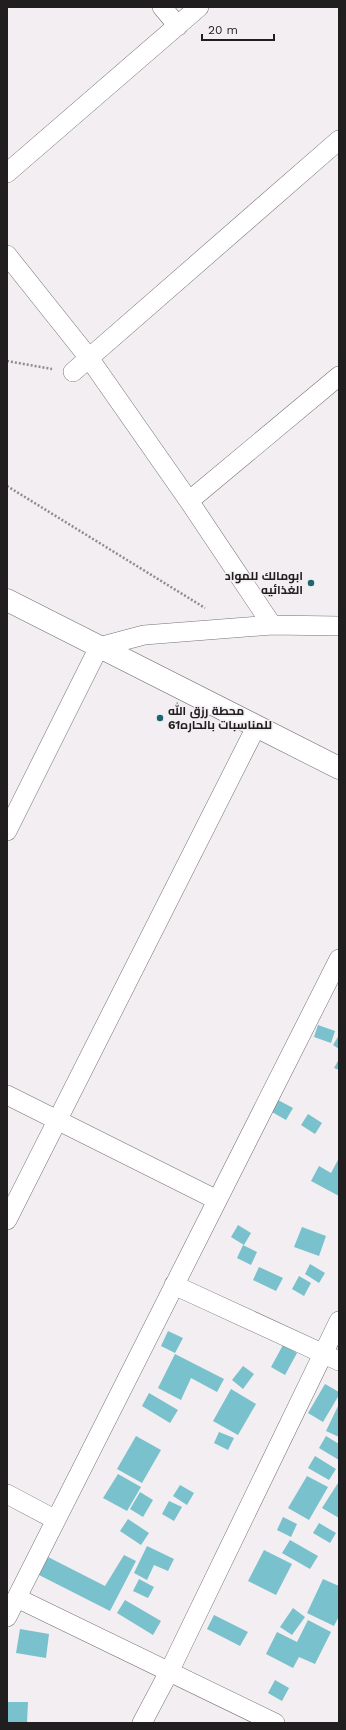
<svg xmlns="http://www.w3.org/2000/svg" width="346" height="1730" viewBox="0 0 346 1730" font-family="'Work Sans',Cairo,sans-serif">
	<rect width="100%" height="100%" fill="#f2eef1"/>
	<path fill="#79c1cc" d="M 318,1025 L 335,1031 L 331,1043 L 314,1037 Z
		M 339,1035 L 339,1049 L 333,1045 Z
		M 339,1059 L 339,1070 L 334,1068 Z
		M 278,1100 L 293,1108 L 286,1120 L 272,1112 Z
		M 308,1114 L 322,1123 L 315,1134 L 301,1125 Z
		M 339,1158 L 339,1196 L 311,1181 L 319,1166 L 331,1173 Z
		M 238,1225 L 251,1233 L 244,1245 L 231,1237 Z
		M 302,1227 L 326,1236 L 319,1256 L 294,1247 Z
		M 243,1245 L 257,1252 L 251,1265 L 237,1258 Z
		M 310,1264 L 325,1273 L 319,1283 L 305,1274 Z
		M 259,1267 L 283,1278 L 276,1291 L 253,1280 Z
		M 299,1276 L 311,1283 L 304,1296 L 292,1289 Z
		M 168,1331 L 183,1338 L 175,1353 L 161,1346 Z
		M 283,1345 L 297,1353 L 285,1375 L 271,1367 Z
		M 175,1354 L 224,1379 L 217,1392 L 191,1378 L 181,1400 L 158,1388 Z
		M 243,1366 L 254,1374 L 243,1389 L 232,1380 Z
		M 325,1384 L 339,1392 L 339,1395 L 323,1422 L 308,1413 Z
		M 231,1389 L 256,1404 L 238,1435 L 213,1421 Z
		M 149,1393 L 178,1410 L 170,1423 L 142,1406 Z
		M 339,1404 L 339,1437 L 326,1431 Z
		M 219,1432 L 234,1438 L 228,1450 L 214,1443 Z
		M 136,1436 L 161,1450 L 142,1483 L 117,1469 Z
		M 326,1436 L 339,1444 L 339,1460 L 319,1448 Z
		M 315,1456 L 336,1469 L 329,1480 L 308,1468 Z
		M 118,1474 L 141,1487 L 127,1511 L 103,1498 Z
		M 307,1476 L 328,1487 L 309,1520 L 288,1508 Z
		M 338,1483 L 339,1483 L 339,1518 L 322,1508 Z
		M 180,1485 L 194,1493 L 187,1505 L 173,1496 Z
		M 140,1492 L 153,1500 L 143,1517 L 130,1509 Z
		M 169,1501 L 182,1507 L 174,1521 L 162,1514 Z
		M 283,1517 L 297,1524 L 291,1537 L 277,1530 Z
		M 128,1519 L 149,1533 L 141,1545 L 120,1531 Z
		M 319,1523 L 336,1533 L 330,1543 L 313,1533 Z
		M 290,1540 L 318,1556 L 310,1569 L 282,1553 Z
		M 147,1546 L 174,1559 L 168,1571 L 154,1565 L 147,1580 L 134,1573 Z
		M 264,1550 L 292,1564 L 276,1595 L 248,1581 Z
		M 124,1555 L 136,1561 L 110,1611 L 39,1575 L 48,1557 L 105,1586 Z
		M 139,1579 L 154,1587 L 148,1598 L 133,1591 Z
		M 323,1579 L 339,1586 L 339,1616 L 334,1626 L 307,1613 Z
		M 125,1600 L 161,1621 L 153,1635 L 117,1613 Z
		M 293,1608 L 305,1617 L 292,1635 L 280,1627 Z
		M 214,1615 L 248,1632 L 240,1646 L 207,1629 Z
		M 308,1620 L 331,1632 L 315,1664 L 299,1657 L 293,1668 L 266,1654 L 277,1632 L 297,1642 Z
		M 20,1629 L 49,1634 L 46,1658 L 16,1653 Z
		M 275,1680 L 289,1688 L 282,1701 L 268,1693 Z
		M 7,1702 L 28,1702 L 27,1723 L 7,1723 Z"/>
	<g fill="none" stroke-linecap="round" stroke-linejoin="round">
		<defs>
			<path id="street" d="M 162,7 L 178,26
				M 7,173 L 199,7
				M 7,255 L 89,358 L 189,501 L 272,625
				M 73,372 L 339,140
				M 189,501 L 339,376
				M 7,831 L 99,647 L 144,635 L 272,625 L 339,626
				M 7,1095 L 217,1200
				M 7,1220 L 256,727
				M 174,1285 L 339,1361
				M 7,1494 L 56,1520
				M 17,1598 L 275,1723
				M 7,1617 L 339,959
				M 142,1723 L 169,1672 L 339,1321"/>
			<path id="secondary" d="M 7,600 L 339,768"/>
		</defs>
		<use href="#street" stroke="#767375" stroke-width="20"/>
		<use href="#secondary" stroke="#767375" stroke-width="23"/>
		<path stroke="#8f8c8e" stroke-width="2.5" stroke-dasharray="2 2" stroke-linecap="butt" d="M 7,361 L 52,369
			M 7,486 L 205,608"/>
		<use href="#street" stroke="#fff" stroke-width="19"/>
		<use href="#secondary" stroke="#fff" stroke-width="22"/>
	</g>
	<g fill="#1b6770" stroke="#f2eef1" stroke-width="1.5">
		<circle cx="311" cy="583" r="4"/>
		<circle cx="160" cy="718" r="4"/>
	</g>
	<g text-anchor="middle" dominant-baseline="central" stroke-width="3" stroke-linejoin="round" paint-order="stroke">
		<g font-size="12" font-weight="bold" fill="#201e1f" stroke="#f2eef1" text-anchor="end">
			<text x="303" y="576">ابومالك للمواد<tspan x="303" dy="14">الغذائيه</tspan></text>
			<text x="168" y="711" text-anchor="start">محطة رزق الله<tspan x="168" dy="14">للمناسبات بالحاره61</tspan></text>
		</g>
	</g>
	<rect width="346" height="1730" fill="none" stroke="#201e1f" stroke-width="16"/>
	<path d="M202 34v6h72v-6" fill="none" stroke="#201e1f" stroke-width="2"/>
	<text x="208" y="34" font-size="12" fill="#201e1f" stroke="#f2eef1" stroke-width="3" paint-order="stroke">20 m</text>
</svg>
